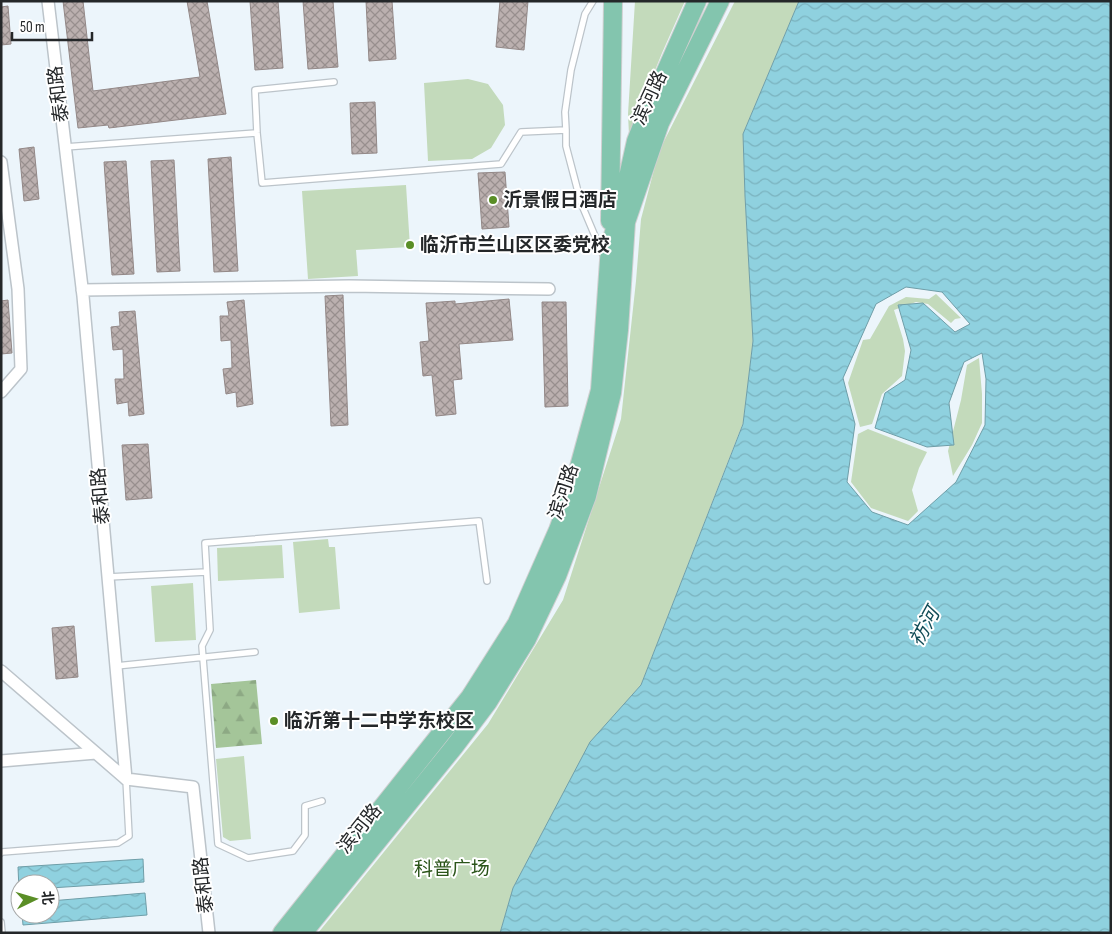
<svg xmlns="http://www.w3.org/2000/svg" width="1112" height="934" viewBox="0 0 1112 934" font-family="'Sofia Sans Condensed','Noto Sans SC',sans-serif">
	<defs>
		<pattern id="forest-firs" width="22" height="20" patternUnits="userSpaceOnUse" patternTransform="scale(1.25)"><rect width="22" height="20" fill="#a4c599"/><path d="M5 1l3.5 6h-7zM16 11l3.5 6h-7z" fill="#8da984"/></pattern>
		<pattern id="water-waves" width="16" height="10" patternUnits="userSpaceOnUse" patternTransform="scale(1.25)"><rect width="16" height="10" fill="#8fd1df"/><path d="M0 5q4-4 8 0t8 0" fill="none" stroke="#7bb3bf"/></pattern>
		<pattern id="building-cross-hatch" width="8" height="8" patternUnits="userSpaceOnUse" patternTransform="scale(1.25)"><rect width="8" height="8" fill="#bbb0af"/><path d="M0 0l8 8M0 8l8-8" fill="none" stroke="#988f8e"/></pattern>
	</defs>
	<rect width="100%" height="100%" fill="#ecf5fb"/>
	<path fill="#c3dabb" d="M 635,1 L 685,1 L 662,53 L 629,135 L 628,114 Z
		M 735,1 L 799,1 L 743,134 L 745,196 L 753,341 L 743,423 L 641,685 L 590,743 L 513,888 L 500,933 L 318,933 L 488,724 L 563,600 L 621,419 L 636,281 L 641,219 L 659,151 Z
		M 468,79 L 488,84 L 503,105 L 505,125 L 491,148 L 472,159 L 428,161 L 424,83 Z
		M 406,185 L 410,247 L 356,250 L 358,276 L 308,279 L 302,191 Z
		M 936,294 L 961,318 L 955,319 L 951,323 L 928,304 L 916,302 L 894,310 L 903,339 L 905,351 L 902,376 L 882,394 L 872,424 L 860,427 L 848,383 L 863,340 L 870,339 L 889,306 L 906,297 L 929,299 Z
		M 979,358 L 982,394 L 982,423 L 972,445 L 953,476 L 948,451 L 961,400 L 967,365 Z
		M 868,429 L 927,452 L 919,468 L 912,490 L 918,511 L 908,521 L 871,508 L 851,482 L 858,434 Z
		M 328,539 L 329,547 L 335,547 L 340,609 L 299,613 L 293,542 Z
		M 282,545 L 284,578 L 218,581 L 217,548 Z
		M 193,583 L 196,640 L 155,642 L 151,586 Z
		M 244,756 L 251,839 L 230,841 L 223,837 L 216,759 Z"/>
	<path fill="url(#forest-firs)" d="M 256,680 L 262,744 L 216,748 L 211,684 Z"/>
	<path fill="url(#water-waves)" stroke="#6f9ea8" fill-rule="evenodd" d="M 799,1 L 1111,1 L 1111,933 L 500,933 L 513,888 L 590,742 L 641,685 L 743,424 L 753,341 L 745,196 L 743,134 ZM 906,287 L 942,292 L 970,324 L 955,332 L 923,303 L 898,305 L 911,350 L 905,380 L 885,393 L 875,428 L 927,447 L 954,445 L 949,403 L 964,362 L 982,353 L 986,379 L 985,425 L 956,482 L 908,525 L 872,512 L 847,482 L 855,424 L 843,378 L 876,304 Z
		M 143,859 L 144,882 L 50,888 L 50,884 L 20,884 L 19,890 L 18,867 Z
		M 145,893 L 147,915 L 23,925 L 22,914 L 50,914 L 50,901 Z"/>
	<path fill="url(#building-cross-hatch)" stroke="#938887" d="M 63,1 L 83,1 L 93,91 L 200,77 L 187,1 L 207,1 L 226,114 L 109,128 L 108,125 L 78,128 Z
		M 250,1 L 278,1 L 283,68 L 255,70 Z
		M 303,1 L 333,1 L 338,67 L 308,69 Z
		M 366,1 L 392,1 L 396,59 L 369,61 Z
		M 500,1 L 528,1 L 524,50 L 496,47 Z
		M 8,6 L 11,44 L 1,45 L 1,7 Z
		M 375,102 L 377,153 L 352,154 L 350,103 Z
		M 34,147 L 39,199 L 24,201 L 19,149 Z
		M 231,157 L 238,271 L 214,272 L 208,159 Z
		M 174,160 L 180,271 L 157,272 L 151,161 Z
		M 126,161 L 134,274 L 112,275 L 104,162 Z
		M 505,172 L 509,227 L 482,229 L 478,173 Z
		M 343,295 L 348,425 L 331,426 L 325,296 Z
		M 509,299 L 513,340 L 459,344 L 462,379 L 453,380 L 456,414 L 436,416 L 432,375 L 423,376 L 420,342 L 429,341 L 426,303 L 455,301 L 455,304 Z
		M 8,300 L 12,353 L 1,354 L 1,301 Z
		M 244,300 L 253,404 L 237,407 L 236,392 L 226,394 L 223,369 L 232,368 L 231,340 L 221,341 L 220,316 L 229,316 L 227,302 Z
		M 542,302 L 566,302 L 568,406 L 545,407 Z
		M 135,311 L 144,414 L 129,416 L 128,402 L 117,404 L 115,379 L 124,379 L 123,349 L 113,350 L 111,327 L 120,326 L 119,312 Z
		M 148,444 L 152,498 L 126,500 L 122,445 Z
		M 74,626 L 78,677 L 56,679 L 52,628 Z"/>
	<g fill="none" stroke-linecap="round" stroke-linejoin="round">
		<defs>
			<path id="service" d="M 593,1 L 585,14 L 571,70 L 565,112 L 566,130 L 566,146 L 581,203 L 603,255
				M 334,82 L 255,90 L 257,133 L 262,183 L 501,164 L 521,132 L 566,130
				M 65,147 L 257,133
				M 108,577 L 206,572
				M 116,666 L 255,652
				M 322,801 L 305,806 L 305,835 L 293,851 L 248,858 L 218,844 L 202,646 L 210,630 L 205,543 L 479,521 L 487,581
				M 1,853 L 2,852 L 118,843 L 129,836 L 126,779
				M 1,922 L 2,933"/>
			<path id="minor" d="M 48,1 L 83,296 L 126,779 L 193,787 L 209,933
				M 1,162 L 18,289 L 21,369 L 1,392
				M 82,290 L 349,286 L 549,289
				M 1,671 L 126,779
				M 1,761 L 96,753"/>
			<path id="primary" d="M 610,221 L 613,1
				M 282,933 L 470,697 L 517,623 L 558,530 L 573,489 L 600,390 L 610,246 L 622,204 L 636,141 L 645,118 L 697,1
				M 303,933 L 454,747 L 488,702 L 527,639 L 557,576 L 587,496 L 612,393 L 619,330 L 626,222 L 660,123 L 720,1"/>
		</defs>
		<use href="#service" stroke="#bcc4ca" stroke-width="8"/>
		<use href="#minor" stroke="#bcc4ca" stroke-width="14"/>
		<use href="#primary" stroke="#cfcfd0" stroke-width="20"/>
		<use href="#service" stroke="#fff" stroke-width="5.5"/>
		<use href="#minor" stroke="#fff" stroke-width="11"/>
		<use href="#primary" stroke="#83c5ae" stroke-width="18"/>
	</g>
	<g fill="#5a8e26" stroke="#fff" stroke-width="2">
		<circle cx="493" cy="200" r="5"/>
		<circle cx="410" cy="245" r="5"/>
		<circle cx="274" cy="721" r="5"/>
	</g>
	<g text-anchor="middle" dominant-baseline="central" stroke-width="4" stroke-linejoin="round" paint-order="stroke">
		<g font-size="19" fill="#242729" stroke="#fff">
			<text transform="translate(59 94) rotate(-97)">泰和路</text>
			<text transform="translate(650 98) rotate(-65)">滨河路</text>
			<text transform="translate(564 492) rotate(-72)">滨河路</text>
			<text transform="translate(101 496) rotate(-95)">泰和路</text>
			<text transform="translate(360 829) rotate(-51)">滨河路</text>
			<text transform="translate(204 885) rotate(-96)">泰和路</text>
		</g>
		<g font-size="19" font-weight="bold" fill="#242729" stroke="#fff" text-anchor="start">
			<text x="503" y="200">沂景假日酒店</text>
			<text x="420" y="245">临沂市兰山区区委党校</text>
			<text x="284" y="721">临沂第十二中学东校区</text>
		</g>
		<g font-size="19" fill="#2a5419" stroke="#fff">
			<text x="452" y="869">科普广场</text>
		</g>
		<g font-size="20" font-style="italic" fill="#114c57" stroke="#fff">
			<text transform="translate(925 627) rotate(-61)">祊河</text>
		</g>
	</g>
	<rect width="1112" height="934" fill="none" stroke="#242729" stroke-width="5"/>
	<g transform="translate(35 899) rotate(85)"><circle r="24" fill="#ffffff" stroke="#a7a9a9"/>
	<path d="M0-4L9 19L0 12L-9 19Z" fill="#5a8e26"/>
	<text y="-8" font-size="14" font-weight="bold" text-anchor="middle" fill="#242729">北</text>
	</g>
	<path d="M12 32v8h80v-8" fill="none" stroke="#242729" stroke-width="2.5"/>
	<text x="20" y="32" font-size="15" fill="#242729" stroke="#ffffff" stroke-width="4" paint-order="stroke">50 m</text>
</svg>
